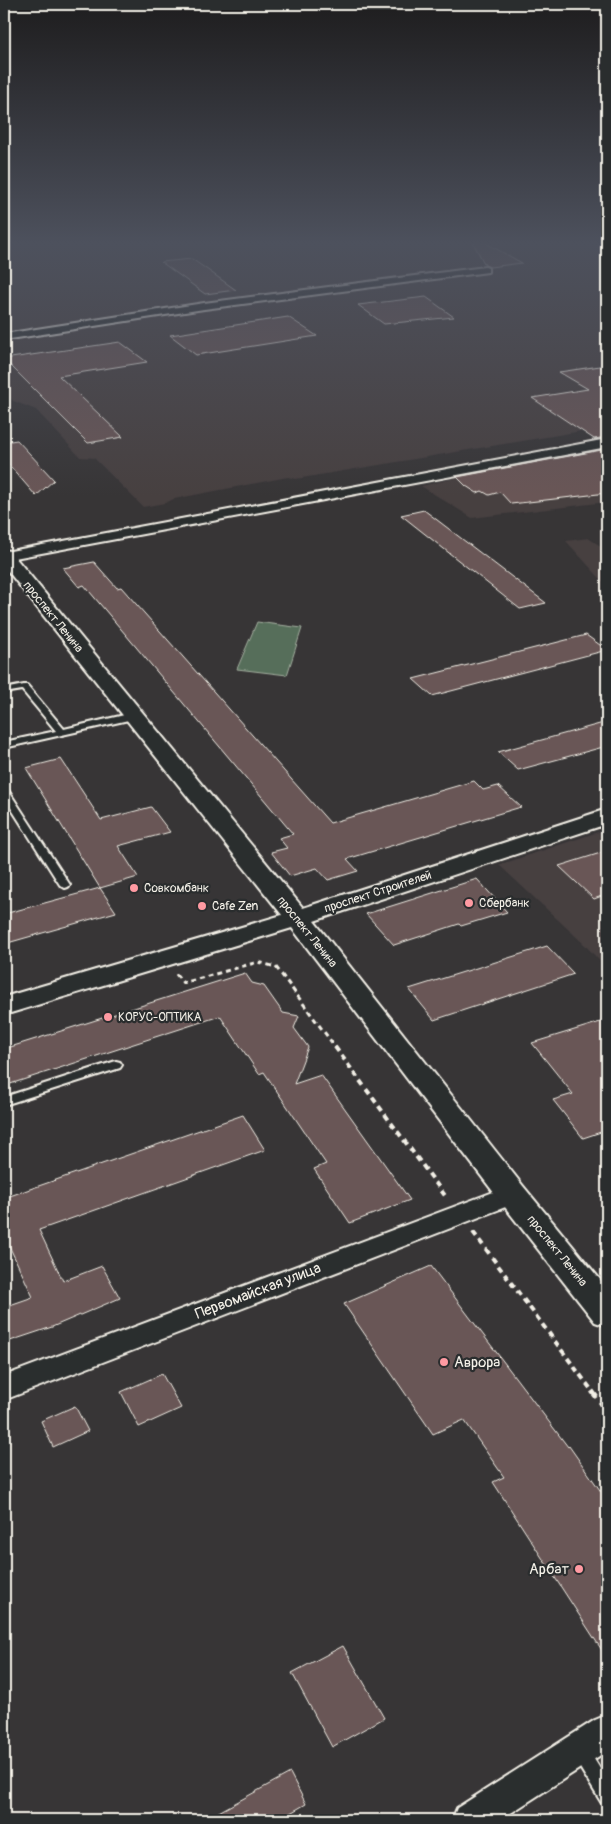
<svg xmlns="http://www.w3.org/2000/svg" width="611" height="1824" viewBox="0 0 611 1824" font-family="Pangolin,sans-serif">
	<rect width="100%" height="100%" fill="#373536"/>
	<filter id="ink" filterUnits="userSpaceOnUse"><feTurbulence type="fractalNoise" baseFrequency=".02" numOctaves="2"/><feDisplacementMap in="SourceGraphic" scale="10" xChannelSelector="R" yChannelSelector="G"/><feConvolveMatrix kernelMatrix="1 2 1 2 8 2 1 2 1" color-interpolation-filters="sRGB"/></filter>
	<g filter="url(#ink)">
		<path fill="#463f40" d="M 4,241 L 594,241 L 607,248 L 607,432 L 591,435 L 582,431 L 296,479 L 288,477 L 174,499 L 165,503 L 143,507 L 94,458 L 80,457 L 36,410 L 13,401 L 4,392 Z
			M 607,445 L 607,502 L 472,518 L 421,486 L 455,478 L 448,471 Z
			M 588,538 L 607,550 L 607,586 L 566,541 Z
			M 607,829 L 607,969 L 585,945 L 499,865 Z"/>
		<path fill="#566e5a" stroke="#a5b0a1" d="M 257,622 L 302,628 L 287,675 L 237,669 Z"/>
		<path fill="#695656" stroke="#f4f1e8" d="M 472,241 L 482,241 L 522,263 L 490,267 L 485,265 Z
			M 192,259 L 236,290 L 205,294 L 161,262 Z
			M 426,297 L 454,317 L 384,324 L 358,305 Z
			M 288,317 L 317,336 L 196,355 L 170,335 Z
			M 120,342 L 147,362 L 59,376 L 123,437 L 88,443 L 4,359 Z
			M 607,365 L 607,437 L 594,439 L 532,398 L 588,389 L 559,372 Z
			M 17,440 L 54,480 L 36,496 L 4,459 L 4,442 Z
			M 607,449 L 607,493 L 511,504 L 500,492 L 489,495 L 482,491 L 477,493 L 466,486 L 457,477 Z
			M 424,510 L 546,603 L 520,609 L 401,515 Z
			M 94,562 L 117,588 L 121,587 L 330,823 L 474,781 L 483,790 L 498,786 L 521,807 L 347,859 L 358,871 L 328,880 L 317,868 L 290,876 L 271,852 L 287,848 L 279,838 L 293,834 L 84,585 L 79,587 L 63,568 Z
			M 586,635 L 607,650 L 432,696 L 413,679 Z
			M 607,722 L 607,746 L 518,770 L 498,752 Z
			M 61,759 L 101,820 L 151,807 L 170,832 L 118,846 L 138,877 L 100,888 L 26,768 Z
			M 607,851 L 607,894 L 594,899 L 559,866 Z
			M 477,879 L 507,912 L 461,926 L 459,924 L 394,945 L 366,914 Z
			M 100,888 L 116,912 L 4,944 L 4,914 Z
			M 547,946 L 574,974 L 434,1020 L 409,989 Z
			M 245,973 L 252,983 L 264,986 L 283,1013 L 299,1016 L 294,1028 L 308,1047 L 294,1084 L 321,1075 L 410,1200 L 350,1223 L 314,1169 L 326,1164 L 264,1072 L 259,1074 L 220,1016 L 4,1086 L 4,1049 Z
			M 607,1020 L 607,1130 L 583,1138 L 553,1100 L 573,1094 L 532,1043 Z
			M 243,1115 L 265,1150 L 39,1230 L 63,1281 L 102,1266 L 120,1298 L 52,1327 L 10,1341 L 4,1322 L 4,1307 L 33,1297 L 4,1235 L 4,1198 Z
			M 431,1266 L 568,1447 L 569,1446 L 607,1500 L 607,1658 L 493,1482 L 504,1477 L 464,1420 L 433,1434 L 344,1304 Z
			M 162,1374 L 181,1408 L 139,1427 L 121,1392 Z
			M 75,1406 L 88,1431 L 53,1447 L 41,1421 Z
			M 343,1646 L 384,1718 L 332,1747 L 292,1673 Z
			M 290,1773 L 306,1804 L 278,1820 L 204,1820 Z"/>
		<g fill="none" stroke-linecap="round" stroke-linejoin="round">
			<defs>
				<path id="service" d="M 24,685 L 27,685 L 64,729 L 133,713 L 137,716 L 133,719 L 4,748 L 4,742 L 56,731 L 22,690 L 4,693 L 4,689 Z
					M 4,787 L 8,790 L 70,885 L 68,887 L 65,888 L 60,885 L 4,797 Z
					M 116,1061 L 120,1062 L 122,1065 L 120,1068 L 4,1105 L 4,1097 Z
					M 580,1744 L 586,1746 L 607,1780 L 607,1805 L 601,1802 L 574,1758 L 572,1752 L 574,1746 Z"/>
				<path id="minor" d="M 485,267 L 488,268 L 488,272 L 204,309 L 4,340 L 4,334 L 204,303 Z
					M 607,439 L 607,447 L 4,560 L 5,552 Z
					M 512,1185 L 521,1187 L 524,1194 L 521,1201 L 4,1400 L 4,1376 Z
					M 607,1715 L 607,1751 L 500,1820 L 452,1820 L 457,1808 L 595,1720 Z"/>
				<path id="tertiary" d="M 4,550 L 10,551 L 303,908 L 607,809 L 607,824 L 314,921 L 523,1186 L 607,1288 L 607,1326 L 595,1322 L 501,1202 L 292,928 L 4,1015 L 4,997 L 282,915 L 4,566 Z"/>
			</defs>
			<use href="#service" stroke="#f4f1e8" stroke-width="4"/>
			<use href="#minor" stroke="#f4f1e8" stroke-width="4"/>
			<use href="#tertiary" stroke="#f4f1e8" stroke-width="4"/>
			<path stroke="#f4f1e8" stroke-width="3" stroke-dasharray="5 4" stroke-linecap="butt" d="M 176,974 L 183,983 L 258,962 L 276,967 L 336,1048"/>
			<path stroke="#f4f1e8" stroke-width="4" stroke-dasharray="6 4.5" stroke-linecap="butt" d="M 335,1047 L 446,1197
				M 473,1232 L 593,1392"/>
			<path stroke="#f4f1e8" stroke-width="5" stroke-dasharray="8 5.5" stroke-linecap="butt" d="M 592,1391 L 607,1411"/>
			<use href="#service" fill="#2a2d2e" fill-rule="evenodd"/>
			<use href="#minor" fill="#2a2d2e" fill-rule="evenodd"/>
			<use href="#tertiary" fill="#2a2d2e" fill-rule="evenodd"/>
		</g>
	</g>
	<linearGradient id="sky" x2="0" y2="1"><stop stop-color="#1e1d1e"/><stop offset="0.49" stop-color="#4d515d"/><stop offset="1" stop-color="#4d515d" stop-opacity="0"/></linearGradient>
	<rect width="611" height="496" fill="url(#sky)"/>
	<g fill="#ff9aa2" stroke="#2a2d2e" stroke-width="2">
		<circle cx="134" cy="888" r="5"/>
		<circle cx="469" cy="903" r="5"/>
		<circle cx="202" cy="906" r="5"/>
		<circle cx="108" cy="1017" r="5"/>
		<circle cx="444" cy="1362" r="5"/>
		<circle cx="579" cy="1569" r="5"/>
	</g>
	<g text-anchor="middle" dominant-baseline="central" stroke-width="4.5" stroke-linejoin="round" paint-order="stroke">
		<g font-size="12" fill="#f4f1e8" stroke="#2a2d2e">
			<text transform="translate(53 617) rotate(51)">проспект Ленина</text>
			<text transform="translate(378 892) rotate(-18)">проспект Строителей</text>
			<text transform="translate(307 932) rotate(51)">проспект Ленина</text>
			<text transform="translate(557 1251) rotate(51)">проспект Ленина</text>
		</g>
		<g font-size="12" fill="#f4f1e8" stroke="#2a2d2e" text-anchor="start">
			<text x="144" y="888">Совкомбанк</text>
			<text x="479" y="903">Сбербанк</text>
			<text x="212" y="906">Cafe Zen</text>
			<text x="118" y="1017">КОРУС-ОПТИКА</text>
		</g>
		<g font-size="15" fill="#f4f1e8" stroke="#2a2d2e">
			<text transform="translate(258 1291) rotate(-21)">Первомайская улица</text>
		</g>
		<g font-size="15" fill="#f4f1e8" stroke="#2a2d2e" text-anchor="start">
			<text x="454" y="1362">Аврора</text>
			<text x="569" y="1569" text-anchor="end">Арбат</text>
		</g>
	</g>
	<rect width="611" height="1824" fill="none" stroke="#2a2d2e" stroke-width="20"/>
	<rect x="10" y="10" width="591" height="1804" fill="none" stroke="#f4f1e8" stroke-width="2" filter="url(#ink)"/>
</svg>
